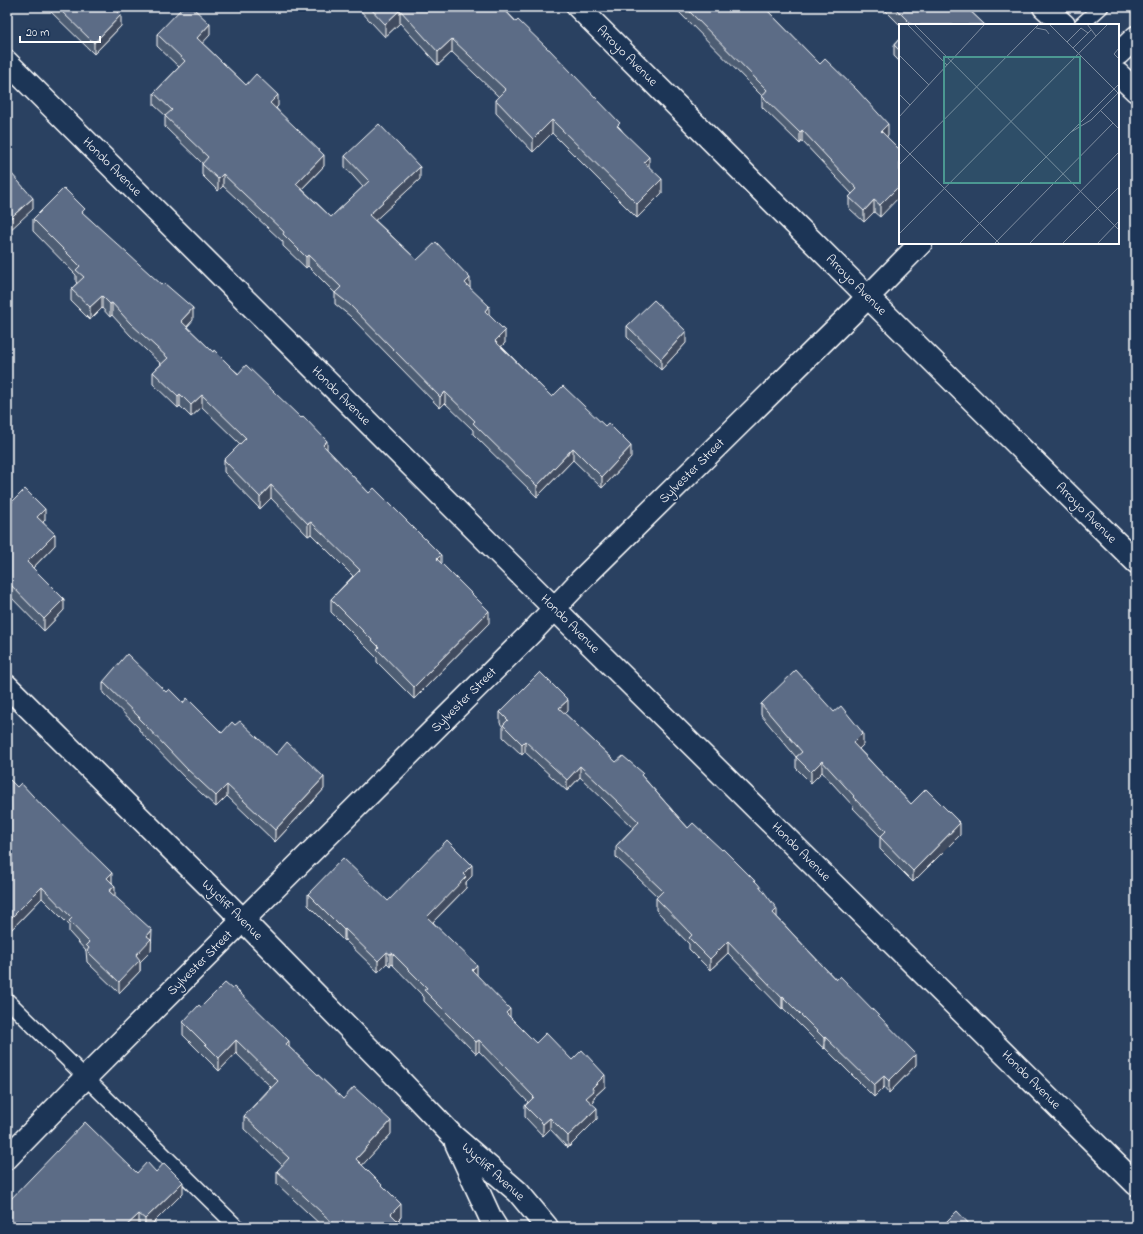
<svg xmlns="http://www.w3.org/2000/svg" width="1143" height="1234" viewBox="0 0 1143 1234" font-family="'Indie Flower',sans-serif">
	<rect width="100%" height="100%" fill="#2a4161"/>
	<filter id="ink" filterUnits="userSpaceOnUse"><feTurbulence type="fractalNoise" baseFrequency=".025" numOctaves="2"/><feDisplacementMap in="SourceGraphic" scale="8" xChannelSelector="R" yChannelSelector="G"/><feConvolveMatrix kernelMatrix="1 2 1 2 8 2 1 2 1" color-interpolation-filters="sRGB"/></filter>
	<g filter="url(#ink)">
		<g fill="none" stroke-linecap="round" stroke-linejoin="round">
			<defs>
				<path id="lane" d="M 1081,25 L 1101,7
					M 7,1000 L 237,1227"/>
				<path id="street" d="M 578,7 L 868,297 L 1136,562
					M 1044,7 L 1064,25
					M 1118,54 L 1136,37
					M 7,62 L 572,626 L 1136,1184
					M 1118,74 L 1136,91
					M 7,1158 L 86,1077 L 276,887 L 532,632 L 581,580 L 851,314 L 921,243"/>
				<path id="secondary" d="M 7,686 L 226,903 L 389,1069 L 453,1136 L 518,1192 L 547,1227
					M 456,1143 L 491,1219 L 496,1227"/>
			</defs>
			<use href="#lane" stroke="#fff" stroke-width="17"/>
			<use href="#street" stroke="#fff" stroke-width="25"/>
			<use href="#secondary" stroke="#fff" stroke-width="25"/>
			<use href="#lane" stroke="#1d3557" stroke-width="14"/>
			<use href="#street" stroke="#1d3557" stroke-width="22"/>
			<use href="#secondary" stroke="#1d3557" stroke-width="22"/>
		</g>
		<path fill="#4e5d73" stroke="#fff" d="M 46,7 L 113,7 L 121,26 L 94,54 Z
			M 357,7 L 502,7 L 620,128 L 649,167 L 662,193 L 637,218 L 552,133 L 533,152 L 496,113 L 496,100 L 499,97 L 452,52 L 438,65 L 400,23 L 385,37 Z
			M 663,7 L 671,7 L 667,11 Z
			M 674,7 L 764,7 L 888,135 L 887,136 L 880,217 L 874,212 L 864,222 L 849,208 L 849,197 L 852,194 L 802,141 L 800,144 L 762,107 L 762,96 Z
			M 882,7 L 966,7 L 985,25 L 900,25 Z
			M 157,34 L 210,35 L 202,43 L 246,85 L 278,106 L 276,108 L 324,166 L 302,189 L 331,217 L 363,187 L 345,167 L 345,156 L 420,179 L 375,220 L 417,260 L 470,288 L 489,316 L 505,343 L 501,346 L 552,397 L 631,458 L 602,488 L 573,460 L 537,497 L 473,434 L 473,430 L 445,403 L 440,408 L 350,316 L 335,304 L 335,293 L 308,266 L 306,268 L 283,246 L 283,242 L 223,186 L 218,191 L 202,175 L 202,163 L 165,127 L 165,116 L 166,116 L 154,105 L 154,93 L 179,67 L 157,46 Z
			M 900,38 L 900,62 L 894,56 L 894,45 Z
			M 85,215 L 193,320 L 187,327 L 213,352 L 327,449 L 369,493 L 441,563 L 489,623 L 414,699 L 377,662 L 377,658 L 331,612 L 331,599 L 353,576 L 311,534 L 308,536 L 271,498 L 260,509 L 224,472 L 224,460 L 240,444 L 202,407 L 191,417 L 180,406 L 178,408 L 153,384 L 153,372 L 161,364 L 130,335 L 112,315 L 110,317 L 102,308 L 90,320 L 71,301 L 71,289 L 77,283 L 76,282 L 76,275 L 33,231 L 33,219 Z
			M 627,326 L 686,343 L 661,370 L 627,337 Z
			M 7,507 L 45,520 L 43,522 L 55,545 L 33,568 L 64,610 L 44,631 L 7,593 Z
			M 103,682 L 166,692 L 183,703 L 222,733 L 235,725 L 276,755 L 324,789 L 275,842 L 227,796 L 216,807 L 187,780 L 146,738 L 139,730 L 139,728 L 103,693 Z
			M 761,704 L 863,745 L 859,749 L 911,804 L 960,835 L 913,882 L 880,849 L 880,836 L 853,808 L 853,806 L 822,772 L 811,783 L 796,768 L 796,757 L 761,715 Z
			M 568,711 L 565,714 L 616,762 L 643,777 L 688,828 L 777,917 L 916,1065 L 889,1093 L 884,1087 L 874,1097 L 825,1048 L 824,1049 L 783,1008 L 782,1009 L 728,953 L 710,970 L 689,949 L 689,944 L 656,910 L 656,898 L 658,897 L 616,857 L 616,846 L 633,828 L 580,777 L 567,791 L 525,752 L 522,755 L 503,737 L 503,727 L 500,723 L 500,712 Z
			M 7,782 L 112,882 L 115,897 L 152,942 L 151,943 L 151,951 L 140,962 L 140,971 L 119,993 L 87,962 L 86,951 L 69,932 L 69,925 L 42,898 L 9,932 L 7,930 Z
			M 472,876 L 466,882 L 466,888 L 433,922 L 477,975 L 510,1017 L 536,1043 L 572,1060 L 605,1087 L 594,1097 L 594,1102 L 592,1104 L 597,1119 L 568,1148 L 550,1129 L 543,1136 L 525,1117 L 525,1106 L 528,1102 L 479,1051 L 476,1054 L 424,1001 L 424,997 L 392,964 L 390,966 L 387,963 L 378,972 L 345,940 L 344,941 L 308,905 L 308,894 L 388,901 Z
			M 201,1007 L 289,1047 L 343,1099 L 391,1134 L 362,1165 L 401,1217 L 398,1221 L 404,1227 L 323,1227 L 277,1184 L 277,1171 L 283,1166 L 244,1129 L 244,1116 L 271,1087 L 236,1053 L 219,1071 L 183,1035 L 183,1022 Z
			M 156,1172 L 183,1193 L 149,1227 L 141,1227 L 139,1225 L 137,1227 L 7,1227 L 7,1203 L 137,1173 Z"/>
		<path fill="#404c5e" stroke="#fff" d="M 667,7 L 671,7 L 667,11 Z
			M 400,10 L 400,23 L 385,37 L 385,24 Z
			M 121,15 L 121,26 L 94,54 L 94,43 Z
			M 210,24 L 210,35 L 197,49 L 197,38 Z
			M 452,39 L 452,52 L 438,65 L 438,52 Z
			M 278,95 L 278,106 L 270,114 L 270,103 Z
			M 552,120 L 552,133 L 533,152 L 533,139 Z
			M 888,124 L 888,135 L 881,142 L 881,131 Z
			M 802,130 L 802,141 L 800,144 L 800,133 Z
			M 324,155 L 324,166 L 296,195 L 296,184 Z
			M 649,157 L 649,170 L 644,162 Z
			M 420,167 L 420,179 L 369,226 L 369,215 Z
			M 223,174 L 223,186 L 218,191 L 218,179 Z
			M 662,179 L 662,193 L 637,218 L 637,204 Z
			M 900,185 L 900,196 L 880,217 L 880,205 Z
			M 33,198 L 33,209 L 7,233 L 7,221 Z
			M 874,200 L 874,212 L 864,222 L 864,211 Z
			M 308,255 L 308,266 L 306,268 L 306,257 Z
			M 470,278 L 470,289 L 465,283 Z
			M 102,296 L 102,308 L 90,320 L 90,307 Z
			M 112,303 L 112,315 L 110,317 L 110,304 Z
			M 489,306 L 489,318 L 485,311 Z
			M 193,308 L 193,320 L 181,333 L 181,321 Z
			M 505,331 L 505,343 L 495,352 L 495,341 Z
			M 686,331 L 686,343 L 661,370 L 661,359 Z
			M 445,392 L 445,403 L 440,408 L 440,397 Z
			M 180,394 L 180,406 L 178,408 L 178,396 Z
			M 202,395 L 202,407 L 191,417 L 191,405 Z
			M 327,441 L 327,453 L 323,445 Z
			M 631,446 L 631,458 L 602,488 L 602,477 Z
			M 573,448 L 573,460 L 537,497 L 537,486 Z
			M 271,485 L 271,498 L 260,509 L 260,497 Z
			M 45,509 L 45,520 L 37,528 L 37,517 Z
			M 311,522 L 311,534 L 308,536 L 308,524 Z
			M 55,534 L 55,545 L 27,574 L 27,562 Z
			M 441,555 L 441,567 L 437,559 Z
			M 64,599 L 64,610 L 44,631 L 44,619 Z
			M 489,611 L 489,623 L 414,699 L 414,687 Z
			M 568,700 L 568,711 L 559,720 L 559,708 Z
			M 863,733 L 863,745 L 853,755 L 853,743 Z
			M 525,741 L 525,752 L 522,755 L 522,744 Z
			M 822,761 L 822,772 L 811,783 L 811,772 Z
			M 580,766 L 580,777 L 567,791 L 567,780 Z
			M 324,777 L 324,789 L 275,842 L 275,830 Z
			M 227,785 L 227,796 L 216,807 L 216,796 Z
			M 960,823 L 960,835 L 913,882 L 913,871 Z
			M 472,865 L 472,876 L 466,882 L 466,888 L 427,928 L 427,917 L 463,874 Z
			M 112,873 L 112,884 L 107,878 Z
			M 115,886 L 115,897 L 109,891 Z
			M 42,887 L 42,898 L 9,932 L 9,920 Z
			M 777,909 L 777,921 L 773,913 Z
			M 345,929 L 345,940 L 344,941 L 344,930 Z
			M 152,930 L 151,951 L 140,962 L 140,971 L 119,993 L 119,982 L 136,955 L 147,936 Z
			M 728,941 L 728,953 L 710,970 L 710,959 Z
			M 387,952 L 387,963 L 378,972 L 378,961 Z
			M 392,953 L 392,964 L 390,966 L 390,954 Z
			M 477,965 L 477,976 L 472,970 Z
			M 783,997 L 783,1008 L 782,1009 L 782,998 Z
			M 510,1009 L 510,1020 L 506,1013 Z
			M 825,1037 L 825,1048 L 824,1049 L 824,1038 Z
			M 236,1040 L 236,1053 L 219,1071 L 219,1058 Z
			M 479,1040 L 479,1051 L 476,1054 L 476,1042 Z
			M 289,1041 L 289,1054 L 286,1044 Z
			M 916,1054 L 916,1065 L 889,1093 L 889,1081 Z
			M 605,1075 L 605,1087 L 594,1097 L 594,1102 L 586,1109 L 586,1098 L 592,1088 Z
			M 884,1076 L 884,1087 L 874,1097 L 874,1085 Z
			M 597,1108 L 597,1119 L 568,1148 L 568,1136 Z
			M 550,1118 L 550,1129 L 543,1136 L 543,1124 Z
			M 391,1121 L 391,1134 L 356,1172 L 356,1159 Z
			M 183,1182 L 183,1193 L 149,1227 L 145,1227 L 145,1219 Z
			M 401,1204 L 401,1217 L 391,1227 L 391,1214 Z
			M 139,1214 L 139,1225 L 137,1227 L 125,1227 Z"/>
		<path fill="#5b6c86" stroke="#fff" d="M 57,7 L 113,7 L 121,15 L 94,43 Z
			M 183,7 L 192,7 L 210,24 L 197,38 L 246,85 L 256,74 L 278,95 L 270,103 L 324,155 L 296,184 L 331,217 L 369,181 L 345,156 L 379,124 L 420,167 L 369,215 L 417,260 L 436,242 L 470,278 L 465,283 L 489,306 L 485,311 L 505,331 L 495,341 L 552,397 L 563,386 L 605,426 L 608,423 L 631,446 L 602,477 L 573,448 L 537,486 L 473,423 L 475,421 L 445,392 L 440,397 L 350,305 L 335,293 L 341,287 L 308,255 L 306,257 L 283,234 L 284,232 L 223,174 L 218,179 L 202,164 L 208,157 L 165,116 L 172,110 L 154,93 L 185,61 L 157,34 Z
			M 369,7 L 502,7 L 516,22 L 518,20 L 548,49 L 549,49 L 620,123 L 617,126 L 649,157 L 644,162 L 662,179 L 637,204 L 552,120 L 533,139 L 496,100 L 506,90 L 452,39 L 438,52 L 400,10 L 385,24 Z
			M 685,7 L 764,7 L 820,64 L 825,59 L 857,90 L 888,124 L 881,131 L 900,150 L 900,185 L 880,205 L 874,200 L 864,211 L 849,197 L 857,189 L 802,130 L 800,133 L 762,96 L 767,90 Z
			M 894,7 L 966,7 L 985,25 L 912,25 Z
			M 900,38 L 900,51 L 894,45 Z
			M 11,173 L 33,198 L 7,221 L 7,177 Z
			M 64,188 L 85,209 L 82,212 L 162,285 L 164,283 L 193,308 L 181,321 L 213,352 L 214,350 L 238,374 L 246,365 L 301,418 L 303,416 L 327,441 L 323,445 L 369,493 L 374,488 L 441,555 L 437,559 L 489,611 L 414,687 L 377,649 L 379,647 L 331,599 L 360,570 L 311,522 L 308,524 L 271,485 L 260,497 L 224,460 L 246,438 L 202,395 L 191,405 L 180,394 L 178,396 L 153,372 L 168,358 L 130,323 L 112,303 L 110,304 L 102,296 L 90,307 L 71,289 L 84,277 L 76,270 L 80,266 L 33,219 Z
			M 654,300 L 686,331 L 661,359 L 627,326 Z
			M 25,489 L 45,509 L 37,517 L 55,534 L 27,562 L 64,599 L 44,619 L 7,581 L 7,507 Z
			M 127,654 L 166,692 L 169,689 L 183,703 L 187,698 L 222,733 L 232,722 L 235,725 L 240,721 L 276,755 L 287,742 L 324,777 L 275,830 L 227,785 L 216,796 L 187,769 L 146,726 L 139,719 L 140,718 L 103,682 Z
			M 796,670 L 834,712 L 841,706 L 863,733 L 853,743 L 911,804 L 926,789 L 960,823 L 913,871 L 880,837 L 886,831 L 853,797 L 854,796 L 822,761 L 811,772 L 796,757 L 802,752 L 761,704 Z
			M 540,672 L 568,700 L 559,708 L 616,762 L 623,756 L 643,773 L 641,775 L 688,828 L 693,823 L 722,850 L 723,849 L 758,884 L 777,909 L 773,913 L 836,980 L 840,976 L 916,1054 L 889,1081 L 884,1076 L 874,1085 L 825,1037 L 824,1038 L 783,997 L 782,998 L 728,941 L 710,959 L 689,938 L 692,935 L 656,898 L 663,891 L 616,846 L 639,822 L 580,766 L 567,780 L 525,741 L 522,744 L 503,725 L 508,720 L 500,712 Z
			M 10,780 L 17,787 L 21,783 L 44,808 L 45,807 L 112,873 L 107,878 L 115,886 L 109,891 L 152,930 L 147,936 L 151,939 L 136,955 L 140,960 L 119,982 L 87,951 L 89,948 L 86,945 L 89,942 L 69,921 L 72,918 L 42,887 L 9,920 L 7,919 L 7,846 L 12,840 L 7,835 L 7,782 Z
			M 447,840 L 472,865 L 463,874 L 466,877 L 427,917 L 477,965 L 472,970 L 510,1009 L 506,1013 L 536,1043 L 546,1033 L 572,1060 L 582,1050 L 605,1075 L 592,1088 L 594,1091 L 586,1098 L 597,1108 L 568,1136 L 550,1118 L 543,1124 L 525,1106 L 534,1097 L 479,1040 L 476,1042 L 424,990 L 427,988 L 392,953 L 390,954 L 387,952 L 378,961 L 345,929 L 344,930 L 308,894 L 343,858 L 388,901 Z
			M 225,983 L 232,989 L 234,987 L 289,1041 L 286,1044 L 343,1099 L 354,1087 L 391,1121 L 356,1159 L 401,1204 L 391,1214 L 404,1227 L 337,1227 L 277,1171 L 289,1158 L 244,1116 L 278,1081 L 236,1040 L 219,1058 L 183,1022 L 199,1005 L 201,1007 Z
			M 85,1122 L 137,1173 L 147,1162 L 156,1172 L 164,1163 L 183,1182 L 145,1219 L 139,1214 L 125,1227 L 14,1227 L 7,1220 L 7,1203 Z
			M 957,1211 L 972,1227 L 941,1227 Z"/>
	</g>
	<g text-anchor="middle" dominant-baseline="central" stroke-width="3.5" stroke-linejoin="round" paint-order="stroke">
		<g font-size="13" fill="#fff" stroke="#1d3557">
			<text transform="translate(627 56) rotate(45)">Arroyo Avenue</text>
			<text transform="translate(112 167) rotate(45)">Hondo Avenue</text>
			<text transform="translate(856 285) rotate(45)">Arroyo Avenue</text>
			<text transform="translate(341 396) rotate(45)">Hondo Avenue</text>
			<text transform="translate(692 471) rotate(-45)">Sylvester Street</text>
			<text transform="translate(1086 513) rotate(45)">Arroyo Avenue</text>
			<text transform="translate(570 624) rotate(45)">Hondo Avenue</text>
			<text transform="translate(464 700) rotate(-45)">Sylvester Street</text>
			<text transform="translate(801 852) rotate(45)">Hondo Avenue</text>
			<text transform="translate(232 910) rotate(45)">Wycliff Avenue</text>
			<text transform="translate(200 963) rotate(-45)">Sylvester Street</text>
			<text transform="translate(1031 1080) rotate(45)">Hondo Avenue</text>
			<text transform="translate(493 1172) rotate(42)">Wycliff Avenue</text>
		</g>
	</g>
	<g transform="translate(899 24)">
		<rect width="220" height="220" fill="#2a4161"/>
		<path fill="none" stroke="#7f8da0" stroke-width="1" d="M 8,0 L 48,41M 15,0 L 220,206M 150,0 L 220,70M 188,0 L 197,12M 137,4 L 147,6 L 150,10M 168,18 L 182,4 L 189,9M 174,24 L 192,6M 220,24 L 215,30 L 220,35M 0,31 L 30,61M 0,70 L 11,81M 202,87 L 220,105M 0,93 L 86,0M 172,108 L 192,96 L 220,68M 0,119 L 101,220M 0,141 L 140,0M 0,210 L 209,0M 60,220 L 220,60M 95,220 L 214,99M 130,220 L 220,128M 163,220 L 220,163M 198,220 L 220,197"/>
		<path fill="#4b9892" fill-opacity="0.15" stroke="#4b9892" stroke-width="2" d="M 45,33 L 181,33 L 181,159 L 45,159 Z"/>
		<rect width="220" height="220" fill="none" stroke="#fff" stroke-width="2"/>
	</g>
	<rect width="1143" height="1234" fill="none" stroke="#1d3557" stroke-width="24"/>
	<rect x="12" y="12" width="1119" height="1210" fill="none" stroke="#fff" stroke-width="1.5" filter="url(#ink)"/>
	<path d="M20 36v6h80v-6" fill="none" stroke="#ffffff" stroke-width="2"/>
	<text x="26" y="36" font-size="12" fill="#ffffff" stroke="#1d3557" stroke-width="3" paint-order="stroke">20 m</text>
</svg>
